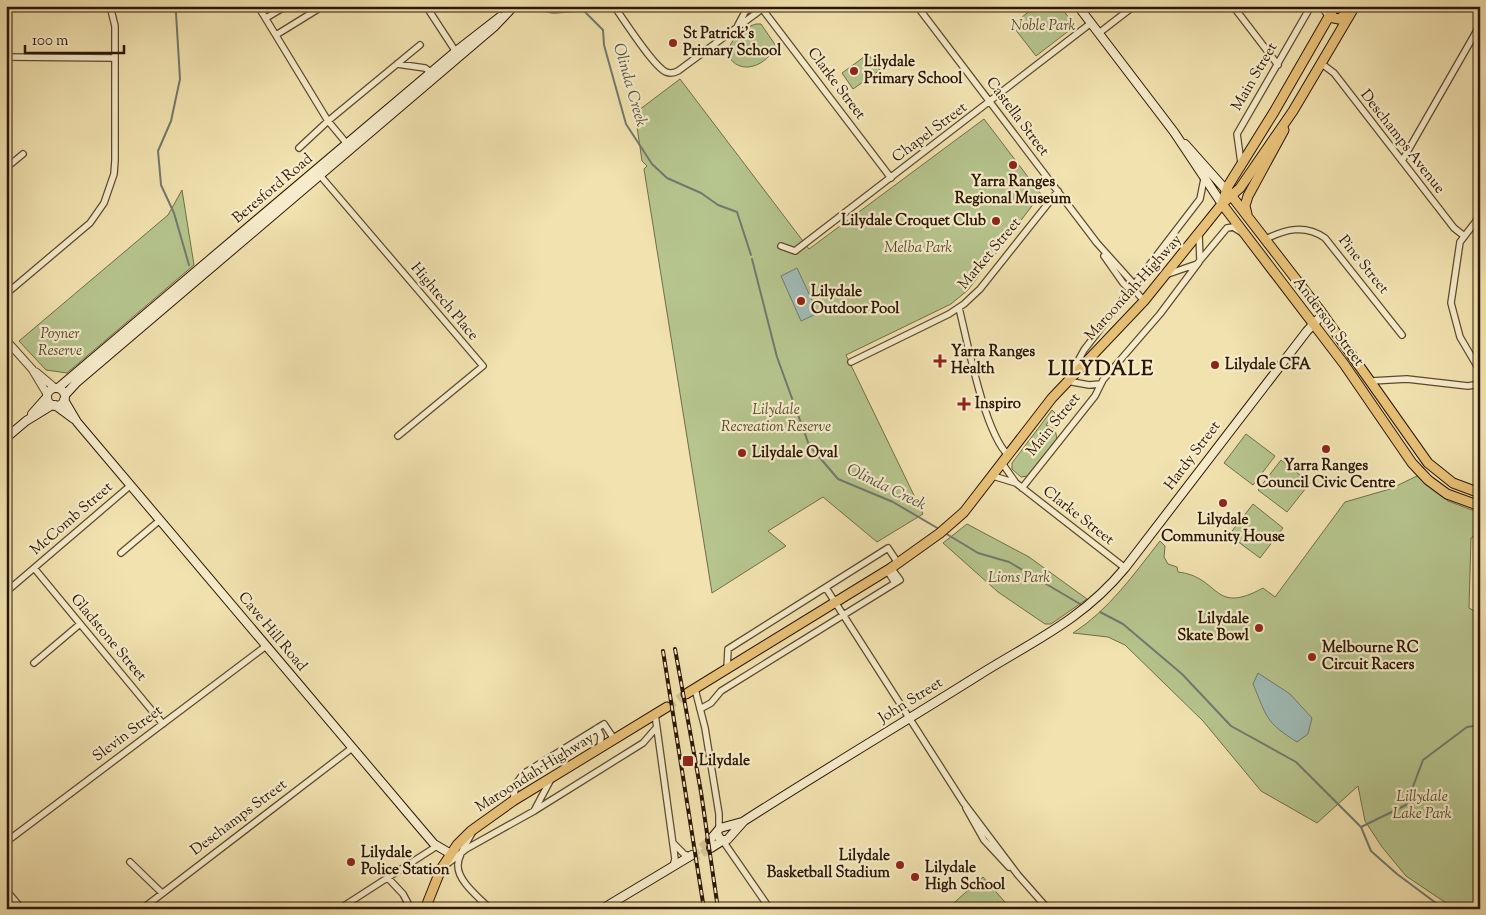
<svg xmlns="http://www.w3.org/2000/svg" width="1486" height="915" viewBox="0 0 1486 915" font-family="'Sorts Mill Goudy',serif">
	<rect width="100%" height="100%" fill="#f1e2af"/>
	<filter id="stains"><feTurbulence type="fractalNoise" baseFrequency=".004" numOctaves="4"/><feColorMatrix values="0 0 0 0 .2 0 0 0 0 .09 0 0 0 0 .02 0 0 0 .5 -.17"/></filter>
	<radialGradient id="worn" r=".72"><stop offset=".6" stop-color="#630" stop-opacity="0"/><stop offset="1" stop-color="#630" stop-opacity=".3"/></radialGradient>
	<path fill="#b6c48d" stroke="#716d48" d="M 1036,6 L 1060,6 L 1075,26 L 1036,56 L 1012,25 Z
		M 756,24 L 761,24 L 776,46 C 767,65 740,78 727,54 C 730,40 742,28 756,24 Z
		M 868,54 L 880,70 L 853,89 L 842,73 Z
		M 680,79 L 809,249 L 984,119 L 1041,194 L 968,290 L 951,304 L 846,355 L 923,514 L 877,542 L 823,497 L 768,531 L 786,546 L 712,593 L 644,169 L 647,166 L 642,161 L 635,113 Z
		M 182,190 L 194,265 L 67,373 L 46,370 L 19,341 L 168,215 Z
		M 1052,410 L 1055,413 L 1046,425 L 1055,429 L 1057,439 L 1028,476 L 1021,477 L 1012,469 L 1012,463 Z
		M 1246,434 L 1275,456 L 1253,485 L 1224,463 Z
		M 1281,460 L 1310,483 L 1287,512 L 1258,490 Z
		M 1417,476 L 1448,501 L 1480,513 L 1480,533 L 1471,538 L 1469,608 L 1480,614 L 1480,909 L 1455,909 L 1406,876 L 1382,847 L 1365,821 L 1358,786 L 1317,823 L 1261,791 L 1203,721 L 1125,645 L 1108,637 L 1073,633 C 1109,610 1134,574 1160,541 L 1165,546 L 1164,557 L 1168,564 L 1177,567 L 1178,572 C 1221,577 1212,616 1263,588 L 1275,597 L 1345,502 L 1390,489 Z
		M 1253,504 L 1283,528 L 1260,558 L 1229,535 Z
		M 967,524 L 1029,557 L 1087,599 L 1051,624 L 1045,624 L 998,592 L 943,543 Z
		M 983,877 L 1011,909 L 947,909 Z"/>
	<path fill="#9fbbb6" stroke="#71796e" d="M 797,268 L 818,313 L 801,321 L 781,276 Z
		M 1258,673 L 1290,694 L 1312,718 L 1308,734 L 1297,742 C 1265,722 1267,717 1253,684 Z"/>
	<g fill="none" stroke-linecap="round" stroke-linejoin="round">
		<path stroke="#71796e" stroke-width="2" d="M 173,6 L 176,13 L 180,79 L 171,121 L 158,151 L 161,185 L 174,213 L 189,265
			M 535,6 C 551,18 566,10 584,11 L 603,30 L 604,45 L 626,124 L 652,164 L 667,178 L 701,193 L 718,205 L 737,212 L 751,255
			M 752,259 L 777,357 L 809,445 L 838,479 L 893,502 L 939,529
			M 945,533 L 978,553 L 1009,562 L 1080,604
			M 1100,612 L 1123,624 L 1182,674 L 1231,726 L 1296,762 L 1361,827 L 1406,805 L 1423,760 L 1467,727 L 1480,725
			M 1361,827 L 1371,851 L 1397,874 L 1444,909"/>
		<path stroke="#d3c395" stroke-width="8" stroke-dasharray="8 4" stroke-linecap="butt" d="M 692,855 L 710,840
			M 692,860 L 711,848"/>
		<path stroke="#d3c395" stroke-width="9" stroke-dasharray="9 4.5" stroke-linecap="butt" d="M 667,707 L 686,694"/>
		<defs>
			<path id="minor" d="M 258,6 L 328,121 L 348,145
				M 426,6 L 458,55
				M 614,6 C 624,20 653,66 666,72 C 671,74 674,73 678,71 L 762,9
				M 760,6 L 891,178
				M 917,6 L 1097,243 L 1132,282 L 1132,287 L 1144,301
				M 1233,6 L 1278,65
				M 1321,6 L 1329,17
				M 1001,7 L 1002,6
				M 266,18 L 286,6
				M 738,25 L 745,12 L 751,6
				M 1099,33 L 1134,6
				M 276,35 L 323,6
				M 6,57 L 114,58
				M 397,64 L 425,68 L 432,73
				M 1322,64 L 1334,73 L 1454,228 L 1463,235
				M 299,148 L 328,121 L 420,45
				M 1402,161 L 1480,25
				M 1241,163 L 1237,134 L 1311,6
				M 6,168 L 23,154
				M 318,173 L 483,366 L 398,436
				M 1480,216 L 1460,242 L 1451,303 L 1460,337 L 1480,371
				M 1199,235 L 1200,260
				M 1264,240 C 1285,229 1305,224 1325,238 L 1402,335
				M 781,246 L 795,251 L 1091,23
				M 1104,256 L 1123,283 L 1127,287 L 1132,287
				M 1168,274 L 1197,264 L 1227,228 L 1233,227 L 1241,232
				M 6,294 L 90,223 L 104,203 L 114,174 L 115,160 L 115,26 L 110,6
				M 959,308 C 968,344 984,431 1008,455
				M 851,362 L 949,314 L 964,304 L 980,289 L 1058,191
				M 1371,381 L 1407,379 L 1468,386 L 1480,384
				M 1100,384 L 1089,385 L 1067,381 L 1084,350 L 1200,199 L 1204,179
				M 1002,463 L 1016,483
				M 993,476 L 1016,483 L 1125,568
				M 1022,488 L 1095,396 L 1103,380 L 1160,314 L 1199,262
				M 121,553 L 160,520
				M 34,568 L 163,724
				M 887,570 L 895,583
				M 826,588 L 963,802 L 1018,875 L 1048,909
				M 6,592 L 131,485
				M 34,663 L 80,624
				M 727,669 L 728,649 L 888,548 L 898,563
				M 695,689 L 705,728 L 719,814 L 719,829
				M 700,709 L 711,703 L 721,691 L 900,580 L 891,568
				M 655,714 L 675,859 L 673,866
				M 597,728 L 601,736 L 600,748
				M 513,801 L 516,784 L 523,774 L 604,724 L 614,739
				M 966,808 L 984,840 L 1009,867
				M 534,811 L 551,779
				M 472,833 C 467,842 458,855 458,865 C 457,881 480,898 490,909
				M 723,841 L 770,909
				M 6,842 L 266,646
				M 673,843 L 684,854 L 690,856
				M 130,862 L 162,893
				M 447,864 L 466,849 L 534,811 L 643,743 L 656,728
				M 388,878 L 403,894 L 411,909
				M 6,890 L 22,909
				M 142,909 L 352,748
				M 339,909 L 437,846"/>
			<path id="tertiary" d="M 6,340 L 32,369 L 47,394
				M 36,372 L 55,388"/>
			<path id="secondary" d="M 1078,6 L 1174,132 L 1222,204
				M 1185,144 L 1226,190
				M 58,388 L 455,52 L 500,17
				M47 397a9 9 0 1 1 18 0a9 9 0 1 1-18 0Z
				M 65,395 L 76,383 L 494,27 L 514,6
				M 64,400 L 77,422 L 422,830 L 434,844 L 451,854
				M 55,405 L 74,419
				M 32,414 L 47,397
				M 6,438 L 26,421 L 52,405
				M 717,834 L 721,840 L 727,840 L 744,821 C 822,771 901,724 979,675 C 1035,640 1082,620 1125,568 L 1307,331 L 1323,314
				M 710,840 L 720,828 L 742,822
				M 711,848 L 722,841
				M 602,909 L 692,855"/>
			<path id="primary" d="M 1227,190 L 1319,309 L 1428,463 L 1453,483 L 1480,493
				M 1222,204 L 1344,364 L 1412,463 L 1428,480 L 1447,494 L 1480,506
				M 1247,214 L 1245,206 L 1248,196 L 1284,130"/>
			<path id="trunk" d="M 1329,17 L 1339,19 L 1351,11
				M 1222,204 L 1228,186 L 1274,112 L 1335,6
				M 686,694 L 891,568 L 940,533 L 964,512 L 1052,398 L 1144,301 L 1222,204 L 1240,188 L 1293,111 L 1355,6
				M 425,909 L 441,869 L 457,845 L 471,831 L 513,801 L 667,707"/>
		</defs>
		<use href="#minor" stroke="#5d492e" stroke-width="8"/>
		<use href="#tertiary" stroke="#5d492e" stroke-width="9"/>
		<use href="#secondary" stroke="#2c1603" stroke-width="10"/>
		<use href="#primary" stroke="#2c1603" stroke-width="11"/>
		<use href="#trunk" stroke="#2c1603" stroke-width="11"/>
		<use href="#minor" stroke="#f6eccb" stroke-width="5.5"/>
		<use href="#tertiary" stroke="#f6eccb" stroke-width="7"/>
		<use href="#secondary" stroke="#f6eccb" stroke-width="8"/>
		<use href="#primary" stroke="#e8c178" stroke-width="9"/>
		<use href="#trunk" stroke="#e8c178" stroke-width="9"/>
		<defs>
			<path id="rail" d="M 675,649 L 701,792 L 718,909
				M 663,651 L 704,909"/>
		</defs>
		<use href="#rail" stroke="#2c1603" stroke-width="4"/>
		<use href="#rail" stroke="#f6eccb" stroke-width="2" stroke-dasharray="5.5" stroke-linecap="butt"/>
	</g>
	<g fill="#8f2418" stroke="#f6eccb" stroke-width="2">
		<circle cx="673" cy="43" r="5"/>
		<circle cx="854" cy="71" r="5"/>
		<circle cx="1013" cy="165" r="5"/>
		<circle cx="996" cy="221" r="5"/>
		<circle cx="801" cy="301" r="5"/>
		<path d="M937.5 353.5h5v5h5v5h-5v5h-5v-5h-5v-5h5z"/>
		<circle cx="1215" cy="365" r="5"/>
		<path d="M961.5 396.5h5v5h5v5h-5v5h-5v-5h-5v-5h5z"/>
		<circle cx="1326" cy="449" r="5"/>
		<circle cx="742" cy="453" r="5"/>
		<circle cx="1223" cy="503" r="5"/>
		<circle cx="1259" cy="628" r="5"/>
		<circle cx="1312" cy="657" r="5"/>
		<rect x="682" y="755" width="12" height="12" rx="2.5"/>
		<circle cx="351" cy="862" r="5"/>
		<circle cx="900" cy="865" r="5"/>
		<circle cx="915" cy="877" r="5"/>
	</g>
	<g text-anchor="middle" dominant-baseline="central" stroke-width="4.5" stroke-linejoin="round" paint-order="stroke">
		<g font-size="15" font-style="italic" fill="#554a2c" stroke="#f6eccb">
			<text x="1043" y="26">Noble Park</text>
			<text x="918" y="248">Melba Park</text>
			<text x="60" y="334">Poyner<tspan x="60" dy="17">Reserve</tspan></text>
			<text x="776" y="410">Lilydale<tspan x="776" dy="17">Recreation Reserve</tspan></text>
			<text x="1019" y="578">Lions Park</text>
			<text x="1422" y="797">Lillydale<tspan x="1422" dy="17">Lake Park</tspan></text>
		</g>
		<g font-size="15" font-weight="bold" fill="#2c1603" stroke="#f6eccb" text-anchor="start">
			<text x="683" y="34">St Patrick's<tspan x="683" dy="17">Primary School</tspan></text>
			<text x="864" y="62">Lilydale<tspan x="864" dy="17">Primary School</tspan></text>
			<text x="1013" y="182" text-anchor="middle">Yarra Ranges<tspan x="1013" dy="17">Regional Museum</tspan></text>
			<text x="986" y="221" text-anchor="end">Lilydale Croquet Club</text>
			<text x="811" y="292">Lilydale<tspan x="811" dy="17">Outdoor Pool</tspan></text>
			<text x="951" y="352">Yarra Ranges<tspan x="951" dy="17">Health</tspan></text>
			<text x="1225" y="365">Lilydale CFA</text>
			<text x="975" y="404">Inspiro</text>
			<text x="752" y="453">Lilydale Oval</text>
			<text x="1326" y="466" text-anchor="middle">Yarra Ranges<tspan x="1326" dy="17">Council Civic Centre</tspan></text>
			<text x="1223" y="520" text-anchor="middle">Lilydale<tspan x="1223" dy="17">Community House</tspan></text>
			<text x="1249" y="619" text-anchor="end">Lilydale<tspan x="1249" dy="17">Skate Bowl</tspan></text>
			<text x="1322" y="648">Melbourne RC<tspan x="1322" dy="17">Circuit Racers</tspan></text>
			<text x="699" y="761">Lilydale</text>
			<text x="361" y="853">Lilydale<tspan x="361" dy="17">Police Station</tspan></text>
			<text x="890" y="856" text-anchor="end">Lilydale<tspan x="890" dy="17">Basketball Stadium</tspan></text>
			<text x="925" y="868">Lilydale<tspan x="925" dy="17">High School</tspan></text>
		</g>
		<g font-size="15" fill="#2c1603" stroke="#f6eccb">
			<text transform="translate(1255 77) rotate(-60)">Main Street</text>
			<text transform="translate(836 84) rotate(53)">Clarke Street</text>
			<text transform="translate(1017 117) rotate(53)">Castella Street</text>
			<text transform="translate(930 133) rotate(-37)">Chapel Street</text>
			<text transform="translate(1402 142) rotate(52)">Deschamps Avenue</text>
			<text transform="translate(273 189) rotate(-40)">Beresford Road</text>
			<text transform="translate(990 254) rotate(-50)">Market Street</text>
			<text transform="translate(1363 265) rotate(51)">Pine Street</text>
			<text transform="translate(1134 288) rotate(-48)">Maroondah Highway</text>
			<text transform="translate(444 302) rotate(50)">Hightech Place</text>
			<text transform="translate(1328 322) rotate(53)">Anderson Street</text>
			<text transform="translate(1054 425) rotate(-51)">Main Street</text>
			<text transform="translate(1193 456) rotate(-53)">Hardy Street</text>
			<text transform="translate(1078 516) rotate(38)">Clarke Street</text>
			<text transform="translate(72 519) rotate(-41)">McComb Street</text>
			<text transform="translate(272 632) rotate(50)">Cave Hill Road</text>
			<text transform="translate(108 638) rotate(50)">Gladstone Street</text>
			<text transform="translate(911 701) rotate(-32)">John Street</text>
			<text transform="translate(128 734) rotate(-37)">Slevin Street</text>
			<text transform="translate(535 773) rotate(-32)">Maroondah Highway</text>
			<text transform="translate(239 818) rotate(-37)">Deschamps Street</text>
		</g>
		<g font-size="16" font-style="italic" fill="#545042" stroke="#f6eccb">
			<text transform="translate(629 85) rotate(74)">Olinda Creek</text>
			<text transform="translate(886 488) rotate(26)">Olinda Creek</text>
		</g>
		<g font-size="20" font-weight="bold" letter-spacing="1" fill="#2c1603" stroke="#f6eccb">
			<text x="1101" y="370">LILYDALE</text>
		</g>
	</g>
	<rect width="1486" height="915" fill="none" stroke="#f1e2af" stroke-width="25"/>
	<rect x="8" y="8" width="1471" height="900" fill="none" stroke="#2c1603" stroke-width="2.5"/>
	<rect x="12" y="12" width="1461" height="890" fill="none" stroke="#2c1603"/>
	<path d="M25 45v8h99v-8" fill="none" stroke="#2c1603" stroke-width="2.5"/>
	<text x="32" y="45" font-size="15" fill="#2c1603" stroke="#f6eccb" stroke-width="4" paint-order="stroke">100 m</text>
	<rect width="100%" height="100%" filter="url(#stains)"/>
	<rect width="100%" height="100%" fill="url(#worn)"/>
</svg>
